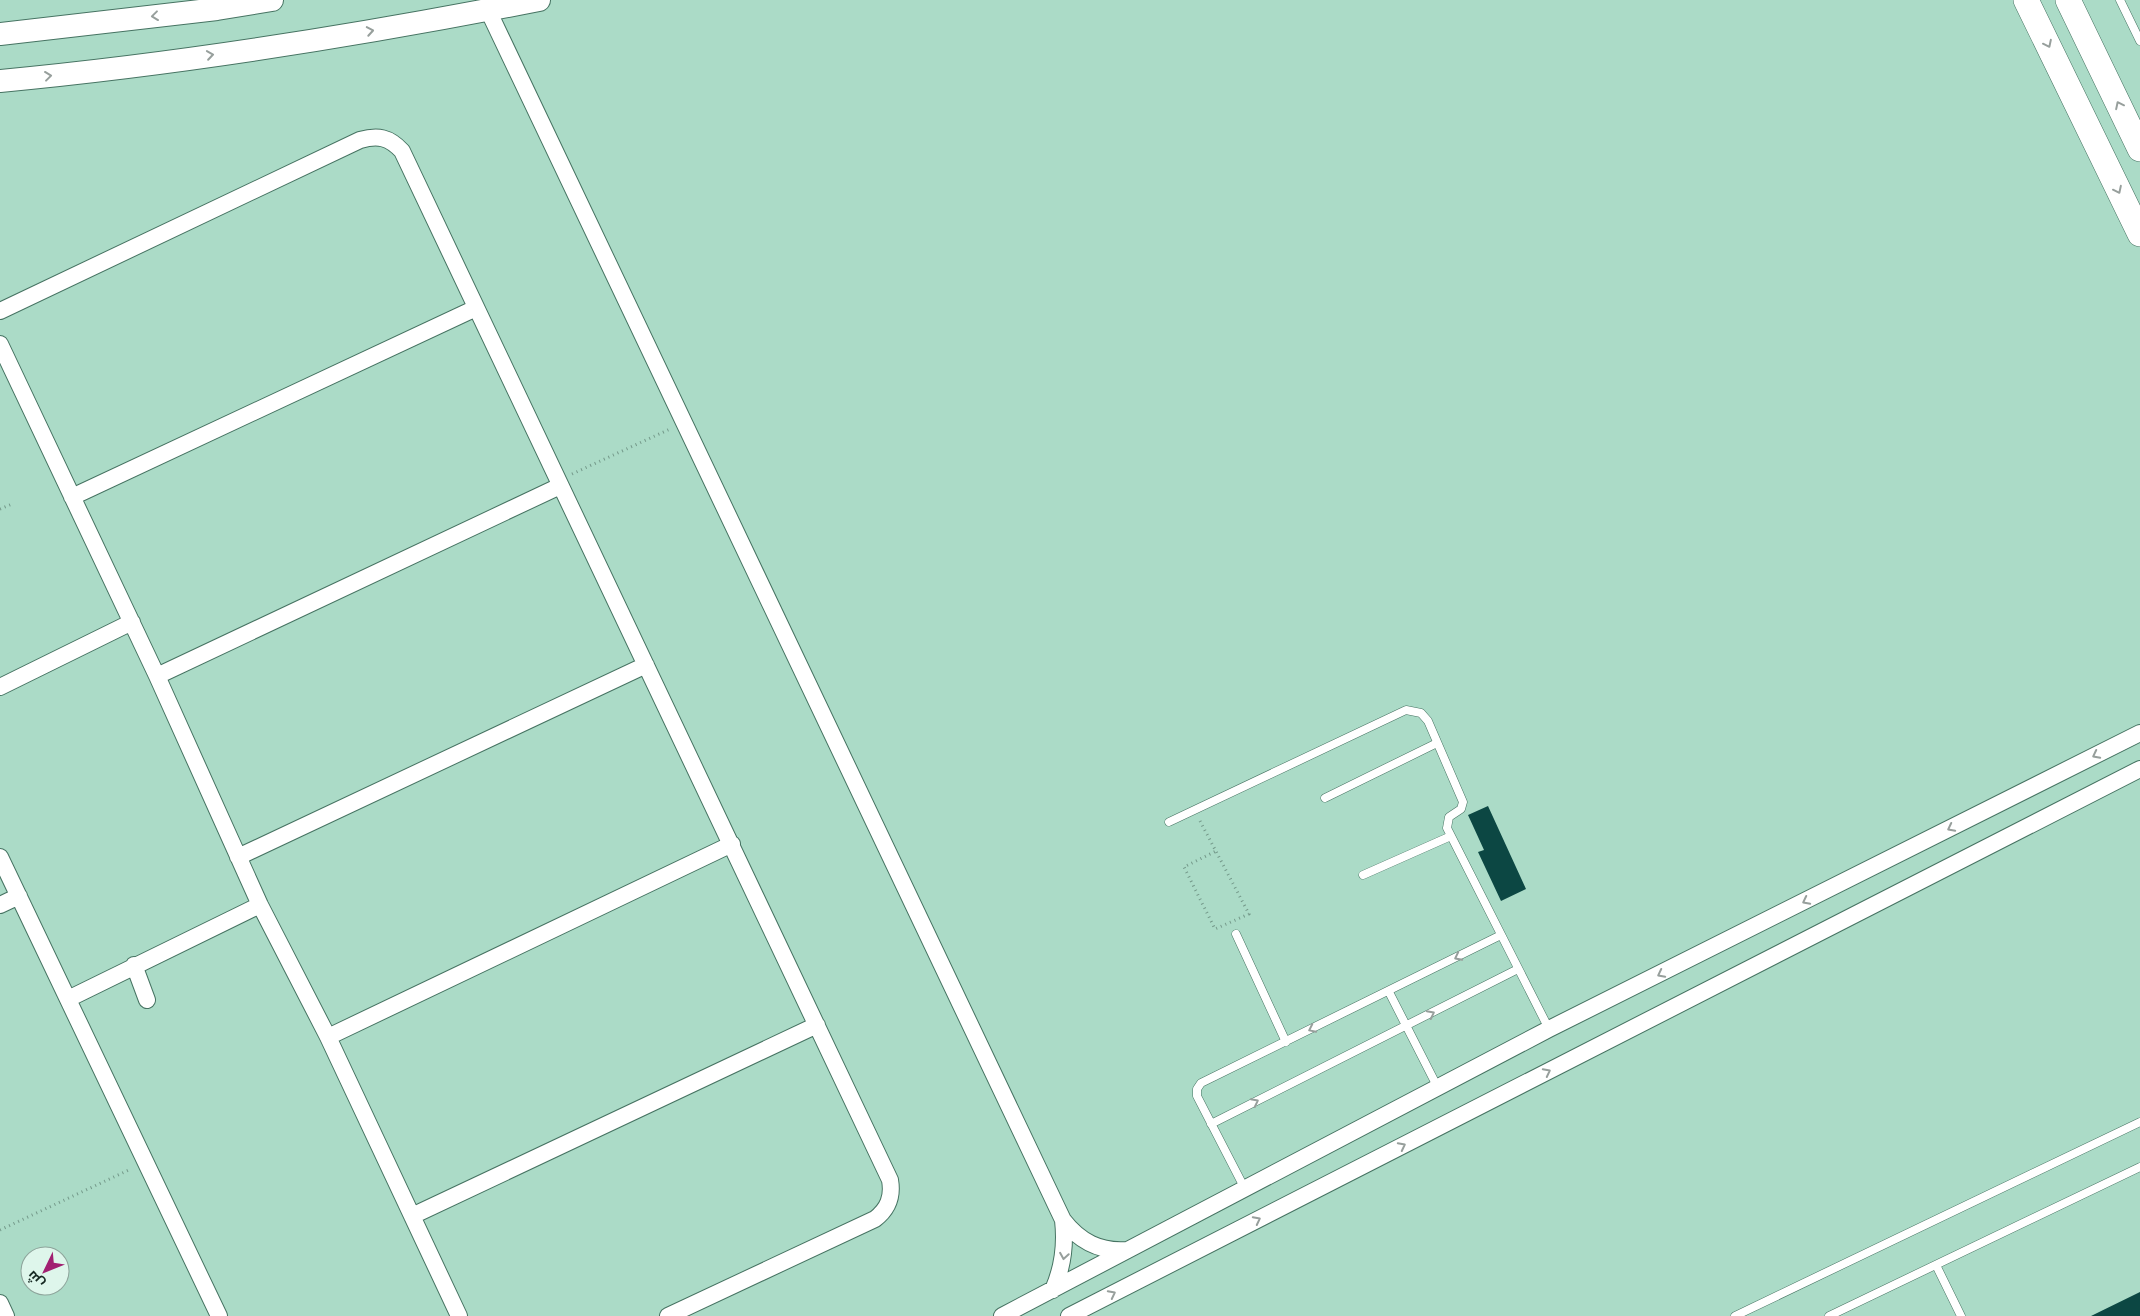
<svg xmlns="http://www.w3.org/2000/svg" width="2140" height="1316" viewBox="0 0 2140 1316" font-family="Literata,Cairo,serif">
	<rect width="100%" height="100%" fill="#abdbc7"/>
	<path fill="#0c4743" d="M 1488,806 L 1526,889 L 1501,901 L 1478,852 L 1484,850 L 1468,815 Z
		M 2140,1292 L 2140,1316 L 2091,1316 Z"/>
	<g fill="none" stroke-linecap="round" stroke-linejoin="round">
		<defs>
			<path id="lane" d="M 2120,0 L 2140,41
				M 1325,798 L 1437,743
				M 1169,822 L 1406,710 L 1421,713 L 1428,721 L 1463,802 L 1461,809 L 1449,817 L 1447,828 L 1549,1029
				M 1363,875 L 1451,836
				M 1236,934 L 1286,1042
				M 1389,992 L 1438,1088
				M 1211,1124 L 1518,969
				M 1245,1189 L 1197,1096 L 1197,1089 L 1201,1083 L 1501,935
				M 1936,1265 L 1961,1316
				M 1735,1316 L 2140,1122
				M 1829,1316 L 2140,1167"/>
			<path id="street" d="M 488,10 L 1063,1220 C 1080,1242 1100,1252 1127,1250
				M 0,311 L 360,140 C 378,135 389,137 402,151 L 890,1180 C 893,1197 888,1209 875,1219 L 668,1316
				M 0,344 L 157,676 L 260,905 L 328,1037 L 459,1316
				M 72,497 L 476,308
				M 157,676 L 560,486
				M 0,687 L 132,622
				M 0,857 L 219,1316
				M 238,857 L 646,665
				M 0,905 L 19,896
				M 134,965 L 147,1000
				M 68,999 L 260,905
				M 328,1037 L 732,844
				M 412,1216 L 817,1025
				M 1053,1290 C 1063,1267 1066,1246 1063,1220
				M 0,1303 L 6,1316
				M 1002,1316 L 1549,1029 L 2140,733
				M 1069,1316 L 2140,769"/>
			<path id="secondary" d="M 0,34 L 217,9 L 272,0
				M 0,81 C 181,64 361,35 539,0"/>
			<path id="primary" d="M 2026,0 L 2140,234
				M 2068,0 L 2140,149"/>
		</defs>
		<use href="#lane" stroke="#467362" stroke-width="9"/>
		<use href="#street" stroke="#467362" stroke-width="18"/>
		<use href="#secondary" stroke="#467362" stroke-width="24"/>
		<use href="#primary" stroke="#467362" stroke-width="26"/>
		<path stroke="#74998a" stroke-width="3" stroke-dasharray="1 4" stroke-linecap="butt" d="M 572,474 L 670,429
			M 0,509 L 12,504
			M 1200,821 L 1249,914 L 1215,929 L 1184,867 L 1216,851
			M 0,1230 L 131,1169"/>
		<use href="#lane" stroke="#fff" stroke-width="8"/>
		<use href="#street" stroke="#fff" stroke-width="16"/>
		<use href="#secondary" stroke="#fff" stroke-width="22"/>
		<use href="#primary" stroke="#fff" stroke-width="25"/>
	</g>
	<defs><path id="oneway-chevron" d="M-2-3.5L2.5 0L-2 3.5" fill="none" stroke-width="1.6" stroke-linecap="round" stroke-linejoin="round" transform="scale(1.25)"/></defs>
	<g stroke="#979f9c">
		<use href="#oneway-chevron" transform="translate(155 16) rotate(173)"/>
		<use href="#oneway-chevron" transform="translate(370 31) rotate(-10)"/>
		<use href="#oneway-chevron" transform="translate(2048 44) rotate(64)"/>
		<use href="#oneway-chevron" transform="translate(210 55) rotate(-8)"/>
		<use href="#oneway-chevron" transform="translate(48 76) rotate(-7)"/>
		<use href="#oneway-chevron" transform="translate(2119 105) rotate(-116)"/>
		<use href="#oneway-chevron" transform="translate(2118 190) rotate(64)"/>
		<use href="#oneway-chevron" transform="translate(2096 755) rotate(153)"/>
		<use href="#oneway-chevron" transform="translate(1951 828) rotate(153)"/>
		<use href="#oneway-chevron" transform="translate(1806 901) rotate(153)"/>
		<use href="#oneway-chevron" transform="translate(1458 957) rotate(153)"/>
		<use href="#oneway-chevron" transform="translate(1661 974) rotate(153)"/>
		<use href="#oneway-chevron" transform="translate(1431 1014) rotate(-27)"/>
		<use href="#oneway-chevron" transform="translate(1312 1029) rotate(154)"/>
		<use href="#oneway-chevron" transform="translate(1547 1072) rotate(-27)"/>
		<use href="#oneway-chevron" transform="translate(1255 1102) rotate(-27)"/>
		<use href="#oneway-chevron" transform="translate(1402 1146) rotate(-27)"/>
		<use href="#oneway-chevron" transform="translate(1257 1220) rotate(-27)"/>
		<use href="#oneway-chevron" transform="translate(1064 1256) rotate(99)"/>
		<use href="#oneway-chevron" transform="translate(1112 1294) rotate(-27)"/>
	</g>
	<g transform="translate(45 1271) rotate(227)"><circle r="24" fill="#def6eb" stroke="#8ea49b"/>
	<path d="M0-4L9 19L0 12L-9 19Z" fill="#a12071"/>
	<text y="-8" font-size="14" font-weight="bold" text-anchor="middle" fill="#172a23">ش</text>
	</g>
</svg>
